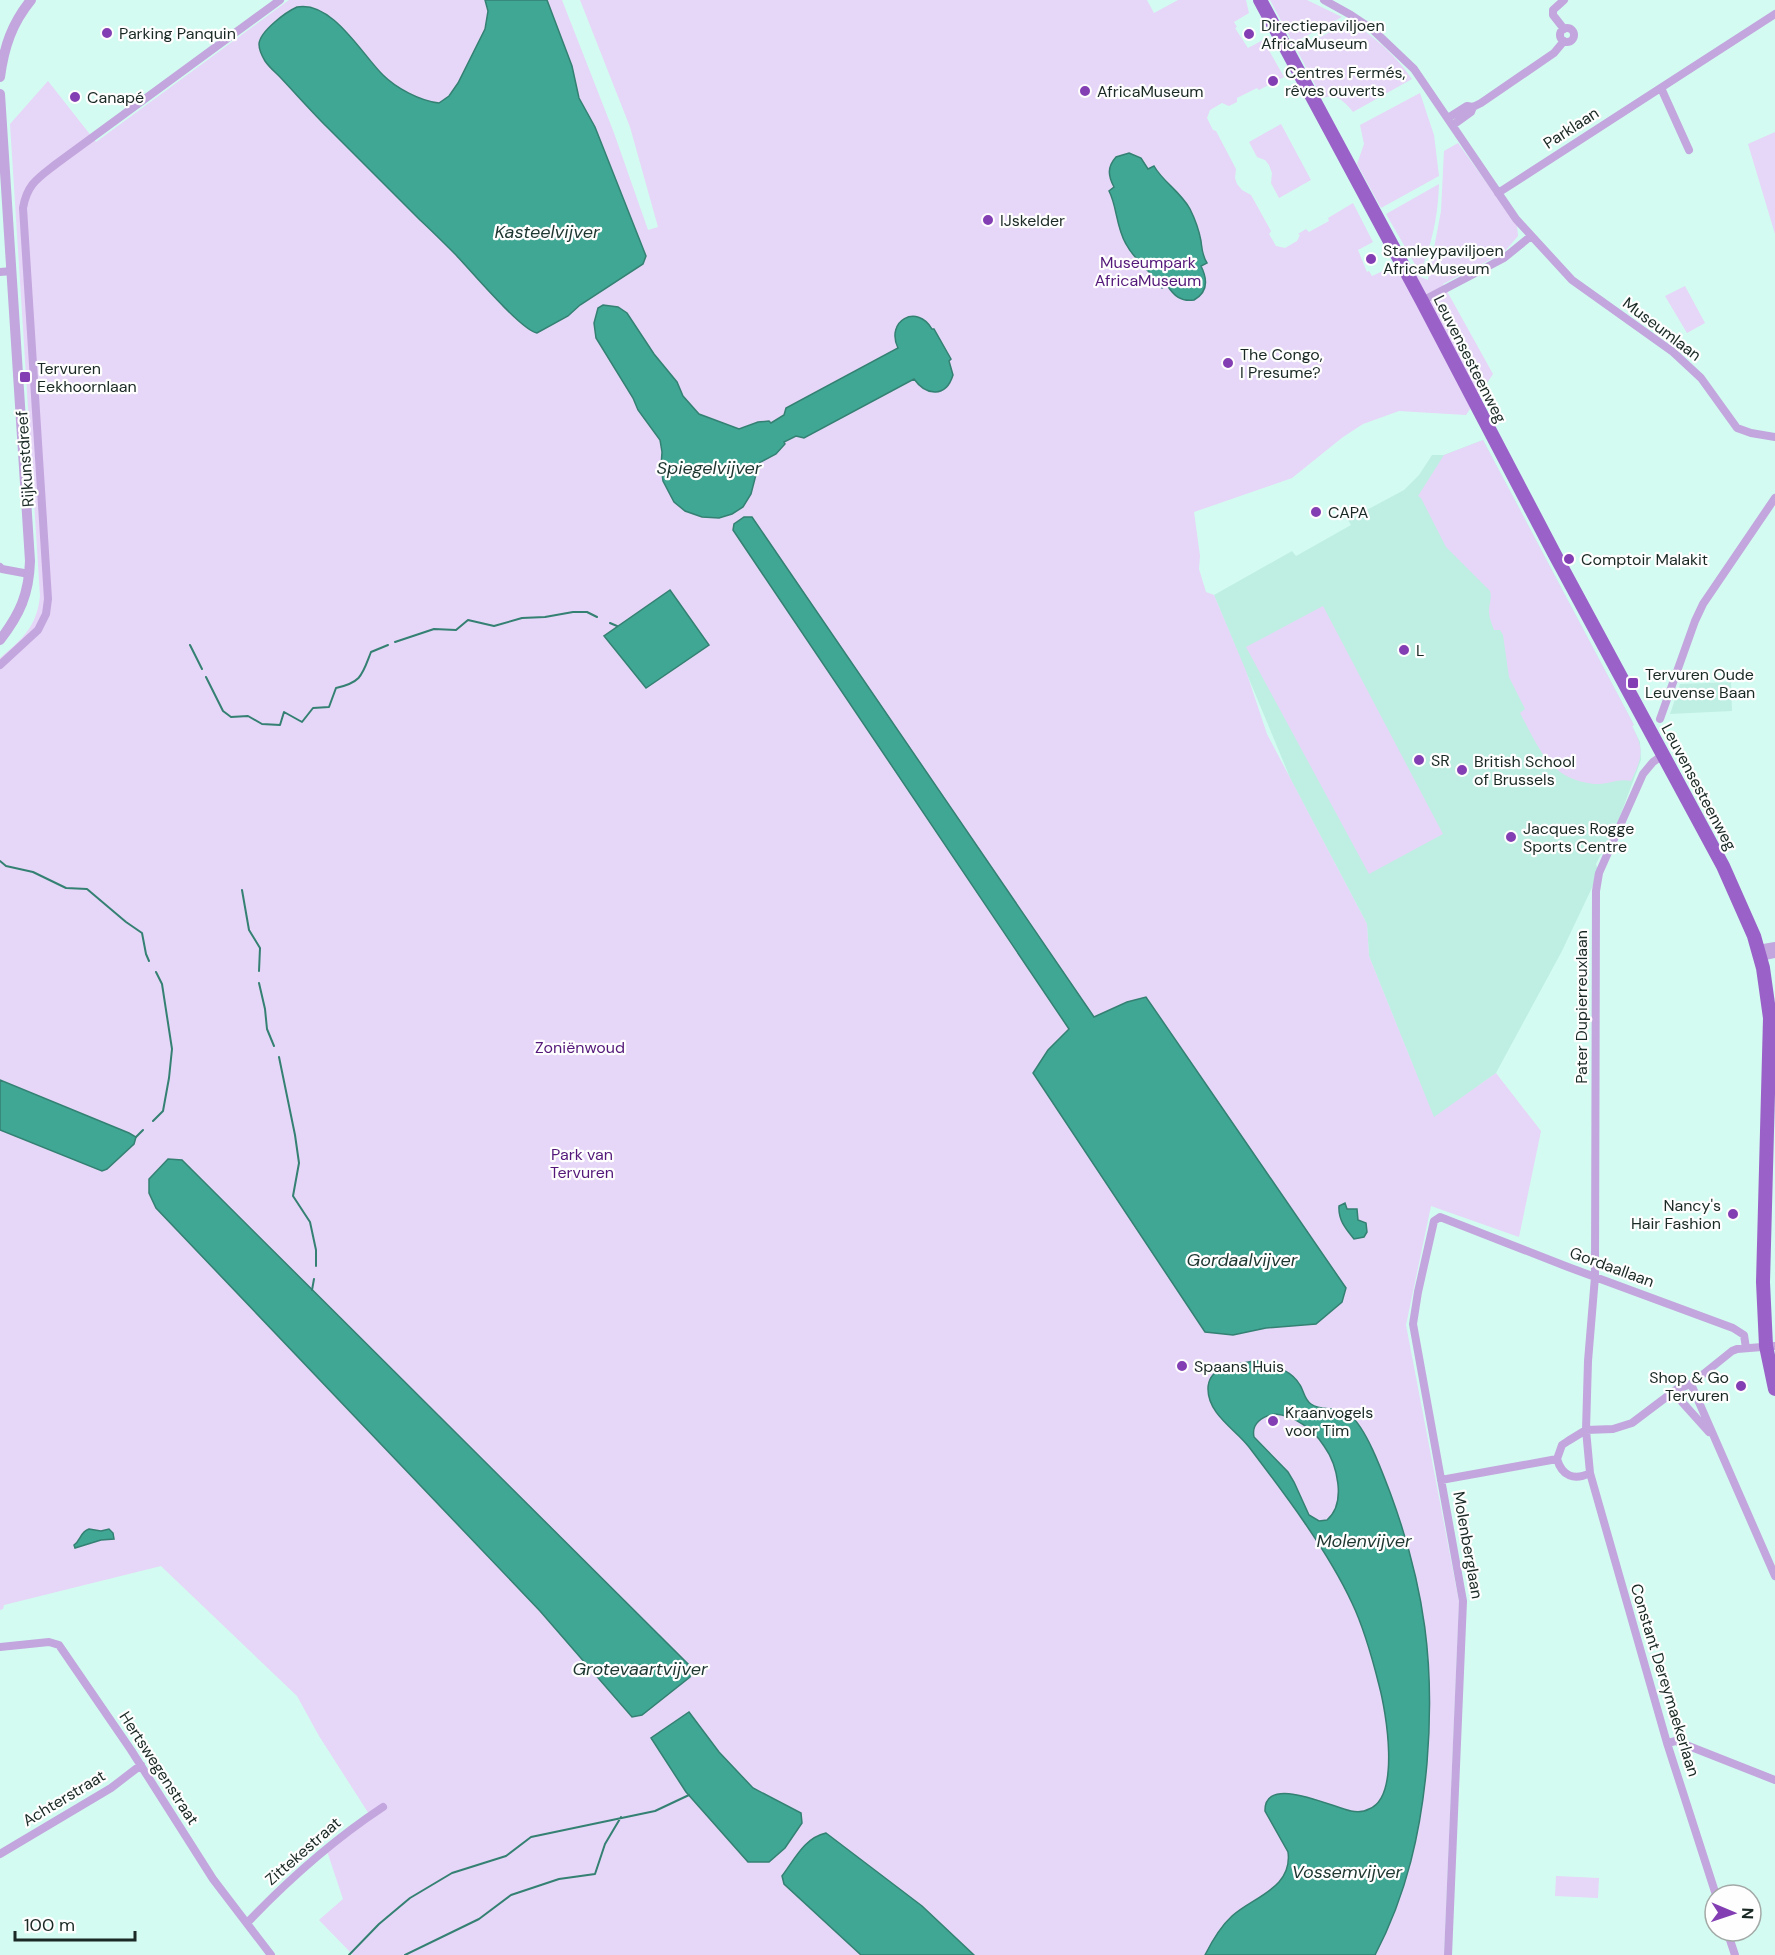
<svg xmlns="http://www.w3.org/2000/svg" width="1775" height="1955" viewBox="0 0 1775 1955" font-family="'DM Sans',sans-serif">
	<rect width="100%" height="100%" fill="#d4fbf1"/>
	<path fill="#bfefe3" d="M 1483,440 L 1634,725 L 1632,726 L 1640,742 L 1641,760 L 1619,819 L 1596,864 L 1599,873 L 1562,951 L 1496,1073 L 1434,1118 L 1369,956 L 1367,924 L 1291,780 L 1214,595 L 1292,551 L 1296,556 L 1351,525 L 1348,520 L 1404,490 L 1419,475 L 1432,455 L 1444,455 Z
		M 1731,682 L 1732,711 L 1670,714 L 1680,684 Z"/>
	<path fill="#e6d6f7" d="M 289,0 L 562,0 L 614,133 L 648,230 L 658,227 L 630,127 L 580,0 L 1147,0 L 1154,13 L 1178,0 L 1246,0 L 1249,13 L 1234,22 L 1237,27 L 1235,28 L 1248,48 L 1263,40 L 1284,77 L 1259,90 L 1257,88 L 1237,98 L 1237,102 L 1229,106 L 1222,103 L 1210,110 L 1207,118 L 1213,130 L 1216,131 L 1236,169 L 1235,178 L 1237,184 L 1242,190 L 1251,195 L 1271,231 L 1269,234 L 1276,246 L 1285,248 L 1297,241 L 1300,235 L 1298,234 L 1306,229 L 1309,232 L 1329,221 L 1328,218 L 1353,203 L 1373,242 L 1358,250 L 1367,272 L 1369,271 L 1372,276 L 1394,266 L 1428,280 L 1441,211 L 1444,151 L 1458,143 L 1517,225 L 1518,236 L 1506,250 L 1497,256 L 1443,284 L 1493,374 L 1466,415 L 1399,411 L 1363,424 L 1343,437 L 1292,478 L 1194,512 L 1200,556 L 1199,569 L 1206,592 L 1214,595 L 1246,671 L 1267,734 L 1367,924 L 1369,956 L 1434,1117 L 1496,1073 L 1541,1131 L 1519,1237 L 1431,1206 L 1406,1325 L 1459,1602 L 1444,1955 L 353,1955 L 319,1920 L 343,1899 L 325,1845 L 369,1814 L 319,1736 L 297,1696 L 161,1566 L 4,1605 L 3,1609 L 0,1610 L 0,658 C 22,639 37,627 40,596 L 10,124 L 48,81 L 96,142 Z
		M 1270,0 L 1307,0 L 1342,17 L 1293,43 Z
		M 1350,21 C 1374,36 1396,56 1412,79 L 1353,112 C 1343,100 1337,94 1322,98 L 1297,50 Z
		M 1420,93 L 1434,135 L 1439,176 L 1381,208 L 1357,164 L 1364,144 L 1360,125 Z
		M 1281,124 L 1311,180 L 1279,198 L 1271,183 L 1272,173 L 1269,165 L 1265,160 L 1257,157 L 1249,142 Z
		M 1775,132 L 1775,234 L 1748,144 Z
		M 1439,184 C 1438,216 1432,244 1420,273 L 1386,214 Z
		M 1685,286 L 1705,323 L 1687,333 L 1665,296 Z
		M 1483,440 L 1634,725 L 1632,726 C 1645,750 1642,758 1631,781 C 1618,778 1607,785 1594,784 C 1549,779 1539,748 1520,713 L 1525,709 L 1509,677 L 1503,635 L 1500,630 L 1494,630 C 1492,624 1489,618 1489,611 C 1489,603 1492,599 1490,591 L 1446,547 L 1421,498 L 1418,496 L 1444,455 Z
		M 1323,606 L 1443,834 L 1369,874 L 1246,647 Z
		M 1556,1876 L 1599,1878 L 1598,1898 L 1555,1896 Z"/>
	<path fill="#3fa794" stroke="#348173" stroke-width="1.5" fill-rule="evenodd" d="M 485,0 L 547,0 L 572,66 L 579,98 L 595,127 L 646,256 L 643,264 L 580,305 L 568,316 L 537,333 C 521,330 470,270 456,255 C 444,243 432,231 420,220 C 389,189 358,158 327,127 C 311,111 296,94 280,77 C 275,72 269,67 265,61 C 262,56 259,49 259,44 C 260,31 286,12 297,7 C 332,0 363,56 383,75 C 396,88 420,101 439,103 L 449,96 L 458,83 L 485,29 L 488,11 Z
		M 1129,153 L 1141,158 L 1148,169 L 1154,166 C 1163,182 1180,191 1190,209 C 1195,219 1199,230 1201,241 C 1202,249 1202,255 1207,263 L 1201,266 C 1208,280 1208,292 1194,300 C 1181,302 1174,296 1167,285 L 1162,288 C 1153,272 1136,263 1126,244 C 1116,227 1117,206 1109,191 L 1114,187 C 1108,176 1107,167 1116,157 Z
		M 603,305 L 618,307 L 627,313 L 654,354 L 677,382 L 683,396 L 699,414 L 739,429 L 758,422 L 769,421 L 771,423 L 784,415 L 786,408 L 898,348 C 885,321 917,303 932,329 L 934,329 L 951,359 L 949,361 L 953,375 C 946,398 926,396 914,379 L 804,438 L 796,436 L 784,442 L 785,444 L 776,454 L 759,463 L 751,494 L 743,507 L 732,514 L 719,518 L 702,517 L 685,511 L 674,502 L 663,481 L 661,467 L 662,452 L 660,440 L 638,410 L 633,398 L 596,338 L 594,323 L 598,308 Z
		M 744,517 L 752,517 L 1094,1017 L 1127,1002 L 1146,997 L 1346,1288 L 1342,1302 L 1316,1324 L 1266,1328 L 1233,1335 L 1205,1332 L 1033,1073 L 1048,1050 L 1069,1029 L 733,530 L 734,524 Z
		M 670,590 L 709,645 L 646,688 L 604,636 Z
		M 0,1080 L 129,1133 L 136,1137 L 134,1144 L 107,1169 L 102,1171 L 0,1130 Z
		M 168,1159 L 182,1160 L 690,1666 L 692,1672 L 690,1677 L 642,1715 L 632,1717 L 540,1611 L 156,1208 L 149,1193 L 149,1179 Z
		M 1345,1203 L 1347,1209 L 1357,1209 L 1358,1220 L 1366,1223 L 1367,1232 L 1364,1237 L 1354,1239 C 1346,1229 1338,1220 1339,1206 Z
		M 1254,1361 L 1258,1361 C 1273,1366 1291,1369 1300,1385 C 1304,1391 1304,1399 1311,1404 C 1322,1412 1338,1405 1350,1415 C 1367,1429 1383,1474 1391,1495 C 1425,1588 1435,1665 1427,1763 C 1421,1831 1407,1894 1375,1955 L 1205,1955 C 1212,1941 1220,1927 1232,1916 C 1253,1897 1293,1888 1288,1852 L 1265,1811 C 1264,1773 1334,1808 1351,1811 C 1357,1812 1364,1812 1369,1809 C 1401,1797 1386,1711 1379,1685 C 1372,1657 1364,1628 1352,1603 C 1328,1551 1284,1493 1249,1447 C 1235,1429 1208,1414 1208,1389 C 1208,1365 1238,1364 1254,1361 ZM 1275,1414 C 1294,1415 1314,1430 1324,1446 C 1337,1464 1347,1503 1327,1520 L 1319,1521 L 1309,1515 L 1294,1482 L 1288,1472 L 1254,1437 C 1251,1423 1263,1416 1275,1414 Z
		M 89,1529 L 101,1531 L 109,1529 L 113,1533 L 114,1539 L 101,1540 L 75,1548 L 74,1545 C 81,1540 80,1532 89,1529 Z
		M 689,1712 L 719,1752 L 753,1788 L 801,1813 L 802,1823 L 785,1848 L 769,1862 L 748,1862 L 686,1792 L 651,1738 Z
		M 826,1833 L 922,1906 L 974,1955 L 861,1955 L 784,1884 L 782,1876 C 795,1859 804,1838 826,1833 Z"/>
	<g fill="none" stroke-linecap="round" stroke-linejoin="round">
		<path stroke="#348173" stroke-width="2" d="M 610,623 L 617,626
			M 395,642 L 434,629 L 456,630 L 468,620 L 494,626 L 522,618 L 545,617 L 573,612 L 587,612 L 597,617
			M 190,645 L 202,669
			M 206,677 L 223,711 L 231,717 L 248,716 L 262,724 L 280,725 L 284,712 L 302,722 L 313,708 L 329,707 L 336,688 C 362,682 362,675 371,652 L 388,645
			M 0,861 L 6,866 L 33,872 L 66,888 L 87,889 L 126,922 L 142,933 L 146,954 L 149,961
			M 242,890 L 249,930 L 260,948 L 259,971
			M 259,983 L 265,1009 L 267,1029 L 274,1046
			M 279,1057 L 295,1135 L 299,1163 L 293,1196 L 310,1222 L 316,1250 L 316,1266
			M 153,1121 L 163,1111 L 169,1078 L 172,1049 L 162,984 L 156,972
			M 136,1137 L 143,1130
			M 312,1290 L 314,1279
			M 349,1955 L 379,1924 L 410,1898 L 452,1873 L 506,1856 L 531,1837 L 655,1811 L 689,1795
			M 405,1955 L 479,1919 L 511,1895 L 559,1879 L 595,1874 L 605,1844 L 621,1817"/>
		<path stroke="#c2a6dd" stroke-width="8" d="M 1324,0 L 1351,15 L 1372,29 L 1414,69 L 1516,219 L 1572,280 L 1673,352 L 1701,378 L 1737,428 L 1751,433 L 1775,437
			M1560 35a7 7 0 1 1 14 0a7 7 0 1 1-14 0Z
			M 1564,29 L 1553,15 L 1553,10 L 1564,0
			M 1661,88 L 1689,150
			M 1448,118 L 1467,106 L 1473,107 L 1481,103 L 1554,53 L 1564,41
			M 1453,125 L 1471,112 L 1473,107
			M 1498,193 L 1775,14
			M 0,272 L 12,271
			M 1422,301 L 1504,258 L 1531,236
			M 0,567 L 2,569 L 29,574
			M 0,665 L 38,630 L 46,614 L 48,599 L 23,208 C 27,184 38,178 56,164 L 280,0
			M 1660,719 L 1695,621 L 1703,604 L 1775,498
			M 1663,755 L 1653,762 L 1643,774 L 1599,873 L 1596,891 L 1595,1277 L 1588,1361 L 1586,1430 L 1590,1473 L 1667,1743 L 1716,1895
			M 1758,949 L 1775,946
			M 1760,957 L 1775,954
			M 1691,1384 L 1775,1576
			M 1673,1392 L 1709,1432
			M 1590,1473 C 1574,1481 1562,1476 1557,1459 L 1562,1445 L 1568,1441 L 1586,1430 L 1613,1429 L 1632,1423 L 1677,1389 L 1691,1384 L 1732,1351 L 1737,1349 L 1775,1346
			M 1441,1480 L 1557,1459
			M 0,1647 L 49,1642 L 59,1645 L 131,1750 L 213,1879 L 271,1955
			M 1667,1743 L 1676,1741 L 1775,1780
			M 0,1854 L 111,1788 L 141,1765
			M 247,1923 C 288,1880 333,1840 383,1807
			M 1727,1931 L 1735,1955
			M 1448,1955 L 1463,1601 L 1413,1324 L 1418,1292 L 1434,1221 L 1440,1217 L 1568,1267 L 1733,1328 L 1744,1335 L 1746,1348"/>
		<path stroke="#c2a6dd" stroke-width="10" d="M 0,77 C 4,47 12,23 31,0
			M 0,94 L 30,561 C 29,594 20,614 0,640"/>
		<path stroke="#9a62c8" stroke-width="14" d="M 1260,0 L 1422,301 L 1554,553 L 1723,866 L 1754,936 L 1763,968 L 1770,1018 L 1763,1282 L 1766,1346 L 1775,1389"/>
	</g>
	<g fill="#823eb2" stroke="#fefefe" stroke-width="2">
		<circle cx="107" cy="33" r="6"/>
		<circle cx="1249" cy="34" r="6"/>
		<circle cx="1273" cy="81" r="6"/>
		<circle cx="1085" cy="91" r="6"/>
		<circle cx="75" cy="97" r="6"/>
		<circle cx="988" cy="220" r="6"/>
		<circle cx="1371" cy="259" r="6"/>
		<circle cx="1228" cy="363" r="6"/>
		<rect x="19" y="371" width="12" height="12" rx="3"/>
		<circle cx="1316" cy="512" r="6"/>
		<circle cx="1569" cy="559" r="6"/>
		<circle cx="1404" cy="650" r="6"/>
		<rect x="1627" y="677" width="12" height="12" rx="3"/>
		<circle cx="1419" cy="760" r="6"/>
		<circle cx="1462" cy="770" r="6"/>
		<circle cx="1511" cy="837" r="6"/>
		<circle cx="1733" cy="1214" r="6"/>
		<circle cx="1182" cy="1366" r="6"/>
		<circle cx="1741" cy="1386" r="6"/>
		<circle cx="1273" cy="1421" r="6"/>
	</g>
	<g text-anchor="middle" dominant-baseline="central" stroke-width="4.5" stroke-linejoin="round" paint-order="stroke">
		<g font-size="16" fill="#1a2925" stroke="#fefefe" text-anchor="start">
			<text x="1261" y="25">Directiepaviljoen<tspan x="1261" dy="18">AfricaMuseum</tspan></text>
			<text x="119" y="33">Parking Panquin</text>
			<text x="1285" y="72">Centres Fermés,<tspan x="1285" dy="18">rêves ouverts</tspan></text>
			<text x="1097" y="91">AfricaMuseum</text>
			<text x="87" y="97">Canapé</text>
			<text x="1000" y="220">IJskelder</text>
			<text x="1383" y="250">Stanleypaviljoen<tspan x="1383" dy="18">AfricaMuseum</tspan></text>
			<text x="1240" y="354">The Congo,<tspan x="1240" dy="18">I Presume?</tspan></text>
			<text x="37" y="368">Tervuren<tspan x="37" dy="18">Eekhoornlaan</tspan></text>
			<text x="1328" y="512">CAPA</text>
			<text x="1581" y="559">Comptoir Malakit</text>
			<text x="1416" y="650">L</text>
			<text x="1645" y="674">Tervuren Oude<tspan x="1645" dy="18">Leuvense Baan</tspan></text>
			<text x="1431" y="760">SR</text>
			<text x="1474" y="761">British School<tspan x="1474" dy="18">of Brussels</tspan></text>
			<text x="1523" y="828">Jacques Rogge<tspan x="1523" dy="18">Sports Centre</tspan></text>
			<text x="1721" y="1205" text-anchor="end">Nancy's<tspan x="1721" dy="18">Hair Fashion</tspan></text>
			<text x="1194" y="1366">Spaans Huis</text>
			<text x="1729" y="1377" text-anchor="end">Shop &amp; Go<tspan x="1729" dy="18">Tervuren</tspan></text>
			<text x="1285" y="1412">Kraanvogels<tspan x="1285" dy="18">voor Tim</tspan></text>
		</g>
		<g font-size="16" fill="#1a2925" stroke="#fefefe">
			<text transform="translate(1571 128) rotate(-33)">Parklaan</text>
			<text transform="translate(1662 329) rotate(37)">Museumlaan</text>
			<text transform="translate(1470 359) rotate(63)">Leuvensesteenweg</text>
			<text transform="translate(25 459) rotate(-94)">Rijkunstdreef</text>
			<text transform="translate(1699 787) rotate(62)">Leuvensesteenweg</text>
			<text transform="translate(1581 1007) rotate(-90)">Pater Dupierreuxlaan</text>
			<text transform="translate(1612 1267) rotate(20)">Gordaallaan</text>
			<text transform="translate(1468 1545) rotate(80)">Molenberglaan</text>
			<text transform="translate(1665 1680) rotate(73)">Constant Dereymaekerlaan</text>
			<text transform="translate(159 1768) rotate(57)">Hertswegenstraat</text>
			<text transform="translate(64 1798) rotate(-31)">Achterstraat</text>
			<text transform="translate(303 1851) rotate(-41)">Zittekestraat</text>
		</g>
		<g font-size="16" fill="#531879" stroke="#fefefe">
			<text x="1148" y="262">Museumpark<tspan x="1148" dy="18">AfricaMuseum</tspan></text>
			<text x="580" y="1047">Zoniënwoud</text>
			<text x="582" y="1154">Park van<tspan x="582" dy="18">Tervuren</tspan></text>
		</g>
		<g font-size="18" font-style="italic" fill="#1e3630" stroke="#fefefe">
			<text x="547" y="232">Kasteelvijver</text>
			<text x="709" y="468">Spiegelvijver</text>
			<text x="1242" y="1260">Gordaalvijver</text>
			<text x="1364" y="1541">Molenvijver</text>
			<text x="640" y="1669">Grotevaartvijver</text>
			<text x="1347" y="1872">Vossemvijver</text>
		</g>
	</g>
	<g transform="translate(1733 1913) rotate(92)"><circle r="28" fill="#fefefe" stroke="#a3a9a7" stroke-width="1.5"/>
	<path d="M0-4.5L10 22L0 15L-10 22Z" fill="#823eb2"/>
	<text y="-9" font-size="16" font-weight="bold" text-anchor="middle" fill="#1a2925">N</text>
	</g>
	<path d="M15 1931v9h120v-9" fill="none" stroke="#1a2925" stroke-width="3"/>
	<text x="24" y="1931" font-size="18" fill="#1a2925" stroke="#fefefe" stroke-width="4.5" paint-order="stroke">100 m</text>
</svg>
